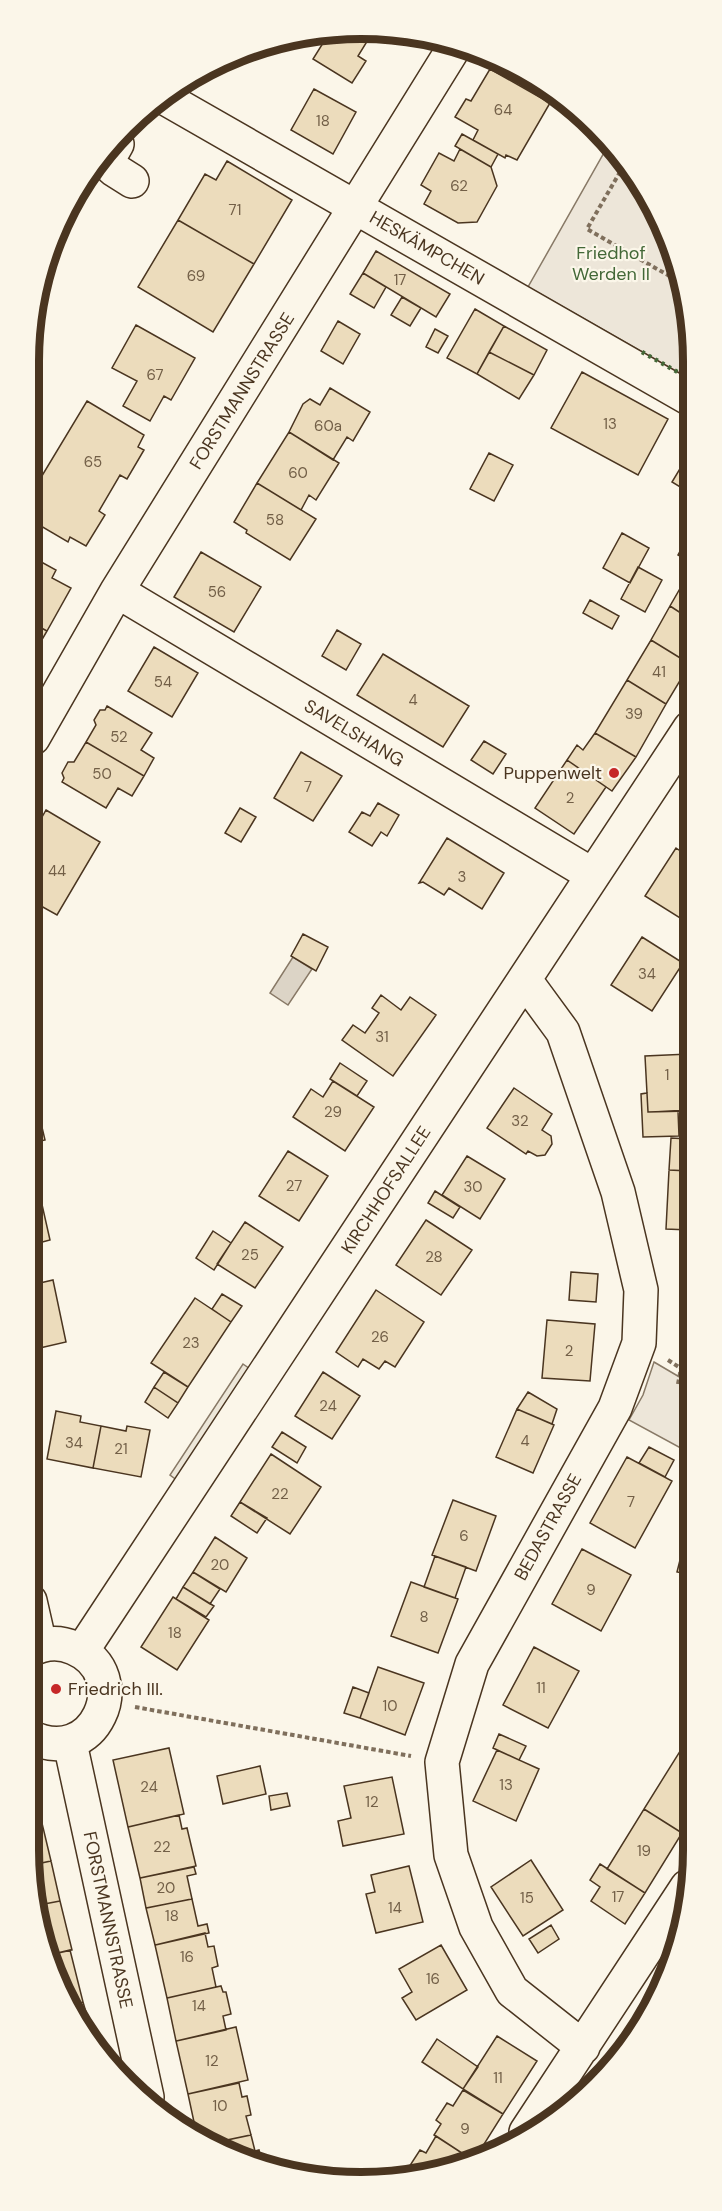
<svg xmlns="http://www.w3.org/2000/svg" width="722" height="2211" viewBox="0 0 722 2211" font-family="'DM Sans',sans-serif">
	<rect width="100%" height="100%" fill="#fbf6e9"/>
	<path fill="#ede6d9" stroke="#887966" stroke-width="1.5" d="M 609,144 L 659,214 L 691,317 L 690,379 L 528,287 Z
		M 654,1362 L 688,1382 L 688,1452 L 629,1420 L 643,1395 Z"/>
	<path fill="#ede7d9" stroke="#887966" stroke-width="1.5" d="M 243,1364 L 250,1369 L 178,1481 L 170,1475 Z"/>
	<path fill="#dcd4c6" stroke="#887966" stroke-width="1.5" d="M 293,957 L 312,969 L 288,1005 L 270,993 Z"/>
	<path fill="#ecdcbc" stroke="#4a3520" stroke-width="1.5" d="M 328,35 L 371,35 L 358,56 L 366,61 L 352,83 L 313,59 Z
		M 494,61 L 527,73 L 555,94 L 550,103 L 490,69 Z
		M 490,69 L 550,103 L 517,160 L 506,155 L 505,158 L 473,140 L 478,130 L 455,117 L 466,99 L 471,101 Z
		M 314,89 L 356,112 L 333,154 L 291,130 Z
		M 462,134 L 498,154 L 491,167 L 455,146 Z
		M 460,149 L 491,167 L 497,186 L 477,222 L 458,223 L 424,204 L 431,191 L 421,185 L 439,153 L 454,161 Z
		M 227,161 L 292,200 L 254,264 L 178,220 L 205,174 L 216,180 Z
		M 178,220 L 254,264 L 213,332 L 138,287 Z
		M 376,251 L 450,294 L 436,317 L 363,273 Z
		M 363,273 L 386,287 L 374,308 L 350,294 Z
		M 402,297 L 421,308 L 410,326 L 391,315 Z
		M 475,309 L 504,326 L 477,374 L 447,358 Z
		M 338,321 L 360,334 L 343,364 L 321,351 Z
		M 136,325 L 195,358 L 171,400 L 164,396 L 150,421 L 123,406 L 137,381 L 112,368 Z
		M 504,326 L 547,350 L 534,375 L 489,352 Z
		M 435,329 L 448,336 L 438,353 L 426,347 Z
		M 489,352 L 534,375 L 519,399 L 477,374 Z
		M 582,372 L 668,419 L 638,475 L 551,428 Z
		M 330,388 L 370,412 L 353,441 L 347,437 L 333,460 L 289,432 L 303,404 L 310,399 L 320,405 Z
		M 87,401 L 144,435 L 138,447 L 144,450 L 127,479 L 120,475 L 99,511 L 105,515 L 86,546 L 70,537 L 68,542 L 34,522 L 37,517 L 34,516 L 34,489 Z
		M 289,432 L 339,463 L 316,500 L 309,495 L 301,510 L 257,483 Z
		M 489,453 L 513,465 L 494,501 L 470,489 Z
		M 681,467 L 690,472 L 690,493 L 672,482 Z
		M 257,483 L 316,519 L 290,560 L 246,533 L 247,530 L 234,522 Z
		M 622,533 L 649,548 L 630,583 L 603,568 Z
		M 690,533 L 690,562 L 678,555 Z
		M 201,552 L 261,587 L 234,632 L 174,597 Z
		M 34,558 L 56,570 L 52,578 L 71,588 L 47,631 L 34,624 Z
		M 638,567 L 662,580 L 645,612 L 621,599 Z
		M 689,573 L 690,574 L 690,619 L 670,606 Z
		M 590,600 L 619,616 L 612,629 L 583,613 Z
		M 670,606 L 690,619 L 690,664 L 651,640 Z
		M 34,624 L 47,631 L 33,655 Z
		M 337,630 L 361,644 L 346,670 L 322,656 Z
		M 651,640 L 690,664 L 666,704 L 627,680 Z
		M 154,647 L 198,673 L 172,717 L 128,691 Z
		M 383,654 L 469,706 L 443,747 L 357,695 Z
		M 627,680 L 666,704 L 636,757 L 595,733 Z
		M 107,706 L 152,733 L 141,750 L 154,758 L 144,776 L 86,742 L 96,725 L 94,720 L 100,710 L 105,710 Z
		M 595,733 L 636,757 L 612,791 L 567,760 L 577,745 L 583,750 Z
		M 484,741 L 506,754 L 493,774 L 471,760 Z
		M 86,742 L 144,776 L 132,796 L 118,788 L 106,808 L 62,782 L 64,778 L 62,773 L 68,762 L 74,762 Z
		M 301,752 L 342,776 L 313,821 L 274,798 Z
		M 567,760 L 606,787 L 574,834 L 535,808 Z
		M 378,803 L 399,815 L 387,836 L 381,832 L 372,846 L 349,832 L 362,812 L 370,816 Z
		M 240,808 L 256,817 L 241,842 L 225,833 Z
		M 46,810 L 100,842 L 57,915 L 32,901 L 33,833 Z
		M 447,838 L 504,873 L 482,909 L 449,888 L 444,895 L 423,882 L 419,883 Z
		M 676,848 L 689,857 L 688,923 L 645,896 Z
		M 303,934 L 328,947 L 316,971 L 291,956 Z
		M 642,937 L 683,963 L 652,1011 L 611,985 Z
		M 381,995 L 401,1010 L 410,997 L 436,1015 L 393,1076 L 342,1040 L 353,1025 L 365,1033 L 379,1013 L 372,1008 Z
		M 689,1054 L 689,1111 L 648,1112 L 645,1056 Z
		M 340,1063 L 367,1081 L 357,1096 L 330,1079 Z
		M 333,1081 L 374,1107 L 345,1151 L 293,1117 L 311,1089 L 323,1097 Z
		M 32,1085 L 45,1140 L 31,1143 Z
		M 514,1088 L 552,1114 L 542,1130 L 551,1136 L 552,1144 L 545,1155 L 537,1156 L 528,1151 L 526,1154 L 487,1128 Z
		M 647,1093 L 648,1112 L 678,1111 L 679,1136 L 643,1137 L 641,1094 Z
		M 671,1138 L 689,1139 L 689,1171 L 669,1170 Z
		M 288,1151 L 328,1176 L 299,1221 L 259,1196 Z
		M 467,1156 L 505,1179 L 480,1219 L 442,1195 Z
		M 669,1170 L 689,1171 L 689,1230 L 666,1229 Z
		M 36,1178 L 50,1240 L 31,1245 L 31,1180 Z
		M 435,1191 L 460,1207 L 453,1218 L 428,1203 Z
		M 426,1220 L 472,1250 L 441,1295 L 396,1265 Z
		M 245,1222 L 283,1247 L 255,1288 L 217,1264 Z
		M 213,1231 L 231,1243 L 214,1270 L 196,1258 Z
		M 571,1272 L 598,1274 L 596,1302 L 569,1300 Z
		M 53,1280 L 66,1342 L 31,1350 L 31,1285 Z
		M 687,1286 L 688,1286 L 688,1348 L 685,1348 Z
		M 376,1290 L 424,1322 L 395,1367 L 385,1361 L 379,1369 L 363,1359 L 358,1367 L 336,1352 Z
		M 222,1294 L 242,1306 L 231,1322 L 212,1309 Z
		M 195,1298 L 231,1322 L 188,1387 L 151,1363 Z
		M 547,1320 L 595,1324 L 590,1381 L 542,1378 Z
		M 164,1372 L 188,1387 L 178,1403 L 154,1387 Z
		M 323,1372 L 360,1396 L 332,1439 L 295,1416 Z
		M 154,1387 L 178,1403 L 168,1418 L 145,1402 Z
		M 528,1392 L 557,1409 L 552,1424 L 517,1409 Z
		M 517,1409 L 554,1425 L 533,1473 L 496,1457 Z
		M 56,1411 L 81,1416 L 80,1422 L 101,1426 L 93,1468 L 47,1459 Z
		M 101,1426 L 126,1431 L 127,1426 L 150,1430 L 141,1477 L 93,1468 Z
		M 282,1432 L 306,1447 L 297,1463 L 272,1447 Z
		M 649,1447 L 674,1460 L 665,1477 L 639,1463 Z
		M 271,1454 L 321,1487 L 290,1534 L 240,1502 Z
		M 627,1457 L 672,1481 L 635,1548 L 590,1523 Z
		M 453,1500 L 496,1516 L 476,1571 L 432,1555 Z
		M 240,1502 L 267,1518 L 257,1533 L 231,1516 Z
		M 686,1529 L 688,1529 L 688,1557 L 681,1556 Z
		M 215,1537 L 247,1558 L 226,1592 L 193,1572 Z
		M 582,1549 L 631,1575 L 601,1631 L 552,1604 Z
		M 435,1556 L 466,1567 L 455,1598 L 424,1587 Z
		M 681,1556 L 688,1557 L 688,1574 L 677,1572 Z
		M 193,1572 L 220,1589 L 210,1604 L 183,1587 Z
		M 411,1582 L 458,1599 L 438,1653 L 391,1636 Z
		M 183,1587 L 214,1606 L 206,1617 L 176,1599 Z
		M 173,1597 L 209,1620 L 177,1670 L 141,1647 Z
		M 534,1647 L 579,1671 L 548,1728 L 503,1705 Z
		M 378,1667 L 424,1683 L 405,1735 L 360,1718 Z
		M 353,1687 L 369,1693 L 360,1718 L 344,1713 Z
		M 499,1734 L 526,1746 L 519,1760 L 493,1748 Z
		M 687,1740 L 687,1825 L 682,1833 L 644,1809 Z
		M 169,1748 L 184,1814 L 128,1827 L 113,1760 Z
		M 497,1750 L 539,1769 L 516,1821 L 473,1801 Z
		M 260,1766 L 266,1794 L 223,1804 L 217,1776 Z
		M 392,1777 L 404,1834 L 343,1846 L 338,1821 L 351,1818 L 344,1786 Z
		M 287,1793 L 290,1806 L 271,1810 L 269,1796 Z
		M 29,1795 L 36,1798 L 51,1861 L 32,1865 L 28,1850 Z
		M 644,1809 L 682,1833 L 645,1893 L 607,1869 Z
		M 179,1815 L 182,1829 L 187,1828 L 196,1866 L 140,1878 L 128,1827 Z
		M 531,1860 L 563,1910 L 523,1936 L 491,1887 Z
		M 51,1861 L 60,1901 L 39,1905 L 32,1865 Z
		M 600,1864 L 645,1893 L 625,1924 L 591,1901 L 600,1887 L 590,1880 Z
		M 409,1866 L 423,1922 L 376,1933 L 366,1894 L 375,1892 L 371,1875 Z
		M 194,1867 L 196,1874 L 187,1876 L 192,1899 L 146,1908 L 140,1878 Z
		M 192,1899 L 198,1926 L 207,1924 L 209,1933 L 155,1945 L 146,1908 Z
		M 60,1901 L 72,1950 L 49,1955 L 39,1905 Z
		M 551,1925 L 559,1939 L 538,1953 L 529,1939 Z
		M 205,1933 L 208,1947 L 214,1946 L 218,1966 L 212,1968 L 216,1987 L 167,1998 L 155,1945 Z
		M 441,1945 L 467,1990 L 416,2020 L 402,1998 L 412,1992 L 399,1969 Z
		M 70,1950 L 83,2002 L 71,2005 L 54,1977 L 49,1955 Z
		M 667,1965 L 659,1983 L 656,1981 Z
		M 221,1986 L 223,1992 L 226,1992 L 231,2014 L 223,2016 L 226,2030 L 176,2041 L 167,1998 Z
		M 83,2002 L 93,2036 L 91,2036 L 71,2005 Z
		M 236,2027 L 248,2080 L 188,2094 L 176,2041 Z
		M 497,2036 L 537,2061 L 503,2114 L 463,2089 Z
		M 437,2039 L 478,2067 L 463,2089 L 422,2062 Z
		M 239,2083 L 242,2097 L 247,2096 L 251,2115 L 246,2116 L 251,2135 L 208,2144 L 197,2136 L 188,2094 Z
		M 463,2090 L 503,2114 L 476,2157 L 471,2159 L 434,2135 L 441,2124 L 436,2120 L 447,2103 L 453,2106 Z
		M 251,2135 L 255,2151 L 259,2150 L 262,2163 L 208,2144 Z
		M 436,2136 L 471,2159 L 447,2171 L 413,2173 L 415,2171 L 409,2167 L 420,2150 L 426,2153 Z"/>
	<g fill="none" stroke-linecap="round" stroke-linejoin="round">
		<defs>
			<path id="minor" d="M 163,97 L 690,399
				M 117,144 L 108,160 L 113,169 L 132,181
				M 117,591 L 591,874
				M 33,738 L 117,591 L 455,46
				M 525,980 L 563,1032 L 618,1192 L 641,1290 L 639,1343 L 615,1408 L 472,1664 L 442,1762 L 451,1855 L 476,1927 L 512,1991 L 583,2047
				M 30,1601 L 40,1645
				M 82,1651 L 690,728
				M 29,1736 C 94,1771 137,1675 74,1648 C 58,1641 43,1643 29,1651
				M 70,1743 L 147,2097
				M 526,2132 L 687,1887"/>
		</defs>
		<use href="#minor" stroke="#4a3520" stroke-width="36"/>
		<path stroke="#7f6f5c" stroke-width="4" stroke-dasharray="4.5 3" stroke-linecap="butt" d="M 624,165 L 587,229 L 680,282
			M 668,1360 L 688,1373
			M 678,1384 L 681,1368
			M 135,1707 L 411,1756"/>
		<use href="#minor" stroke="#fbf6e9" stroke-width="33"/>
		<path stroke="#436837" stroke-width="4.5" stroke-dasharray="3 4.5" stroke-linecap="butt" d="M 642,352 L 690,379"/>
	</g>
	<g fill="#c62828" stroke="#fbf6e9" stroke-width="2">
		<circle cx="614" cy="773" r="6"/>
		<circle cx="56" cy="1689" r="6"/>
	</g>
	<g text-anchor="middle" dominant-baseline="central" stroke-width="4.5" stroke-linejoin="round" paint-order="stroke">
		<g font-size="15" fill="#725f47">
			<text x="503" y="110">64</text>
			<text x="323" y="121">18</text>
			<text x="459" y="186">62</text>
			<text x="235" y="210">71</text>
			<text x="196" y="276">69</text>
			<text x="400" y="280">17</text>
			<text x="155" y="375">67</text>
			<text x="610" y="424">13</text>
			<text x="328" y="426">60a</text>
			<text x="93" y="462">65</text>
			<text x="298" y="473">60</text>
			<text x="275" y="520">58</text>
			<text x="217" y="592">56</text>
			<text x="659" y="672">41</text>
			<text x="163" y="682">54</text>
			<text x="413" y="700">4</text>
			<text x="634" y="714">39</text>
			<text x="119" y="737">52</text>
			<text x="102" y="774">50</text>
			<text x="308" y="787">7</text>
			<text x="570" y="798">2</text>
			<text x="57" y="871">44</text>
			<text x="462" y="877">3</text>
			<text x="647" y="974">34</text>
			<text x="382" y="1037">31</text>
			<text x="667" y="1075">1</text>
			<text x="333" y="1112">29</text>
			<text x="520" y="1121">32</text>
			<text x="294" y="1186">27</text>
			<text x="473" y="1187">30</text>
			<text x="250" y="1255">25</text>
			<text x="434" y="1257">28</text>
			<text x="380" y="1337">26</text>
			<text x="191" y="1343">23</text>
			<text x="569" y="1351">2</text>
			<text x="328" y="1406">24</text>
			<text x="525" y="1441">4</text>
			<text x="74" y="1443">34</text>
			<text x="121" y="1449">21</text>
			<text x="280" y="1494">22</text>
			<text x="631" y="1502">7</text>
			<text x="464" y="1536">6</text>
			<text x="220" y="1565">20</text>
			<text x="591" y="1590">9</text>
			<text x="424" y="1617">8</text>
			<text x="175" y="1633">18</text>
			<text x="541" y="1688">11</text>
			<text x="390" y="1706">10</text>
			<text x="506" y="1785">13</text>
			<text x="149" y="1787">24</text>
			<text x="372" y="1802">12</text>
			<text x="162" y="1847">22</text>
			<text x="644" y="1851">19</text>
			<text x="166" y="1888">20</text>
			<text x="618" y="1897">17</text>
			<text x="527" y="1898">15</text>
			<text x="395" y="1908">14</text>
			<text x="172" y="1916">18</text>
			<text x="187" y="1957">16</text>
			<text x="433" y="1979">16</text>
			<text x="199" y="2006">14</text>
			<text x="212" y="2061">12</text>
			<text x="498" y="2078">11</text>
			<text x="220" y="2106">10</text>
			<text x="465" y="2129">9</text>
		</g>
		<g font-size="18" fill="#4a3520" stroke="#fbf6e9">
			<text transform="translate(427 248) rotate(30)">HESKÄMPCHEN</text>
			<text transform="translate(242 391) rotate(-58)">FORSTMANNSTRASSE</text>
			<text transform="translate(354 733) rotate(31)">SAVELSHANG</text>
			<text transform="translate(386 1190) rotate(-57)">KIRCHHOFSALLEE</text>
			<text transform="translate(548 1527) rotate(-61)">BEDASTRASSE</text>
			<text transform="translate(108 1920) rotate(78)">FORSTMANNSTRASSE</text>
		</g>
		<g font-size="18" fill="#436837" stroke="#fbf6e9">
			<text x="611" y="253">Friedhof<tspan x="611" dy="21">Werden II</tspan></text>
		</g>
		<g font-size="18" fill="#4a3520" stroke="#fbf6e9" text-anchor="end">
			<text x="602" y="773">Puppenwelt</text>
			<text x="68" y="1689" text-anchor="start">Friedrich III.</text>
		</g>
	</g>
	<path d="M0 0H722V2211H0ZM361 39H361A322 322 0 0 1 683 361V1850A322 322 0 0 1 361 2172H361A322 322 0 0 1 39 1850V361A322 322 0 0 1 361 39Z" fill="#fbf6e9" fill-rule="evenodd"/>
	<path fill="none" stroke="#4a3520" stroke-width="8" d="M361 39H361A322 322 0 0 1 683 361V1850A322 322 0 0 1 361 2172H361A322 322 0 0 1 39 1850V361A322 322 0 0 1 361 39Z"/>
</svg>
